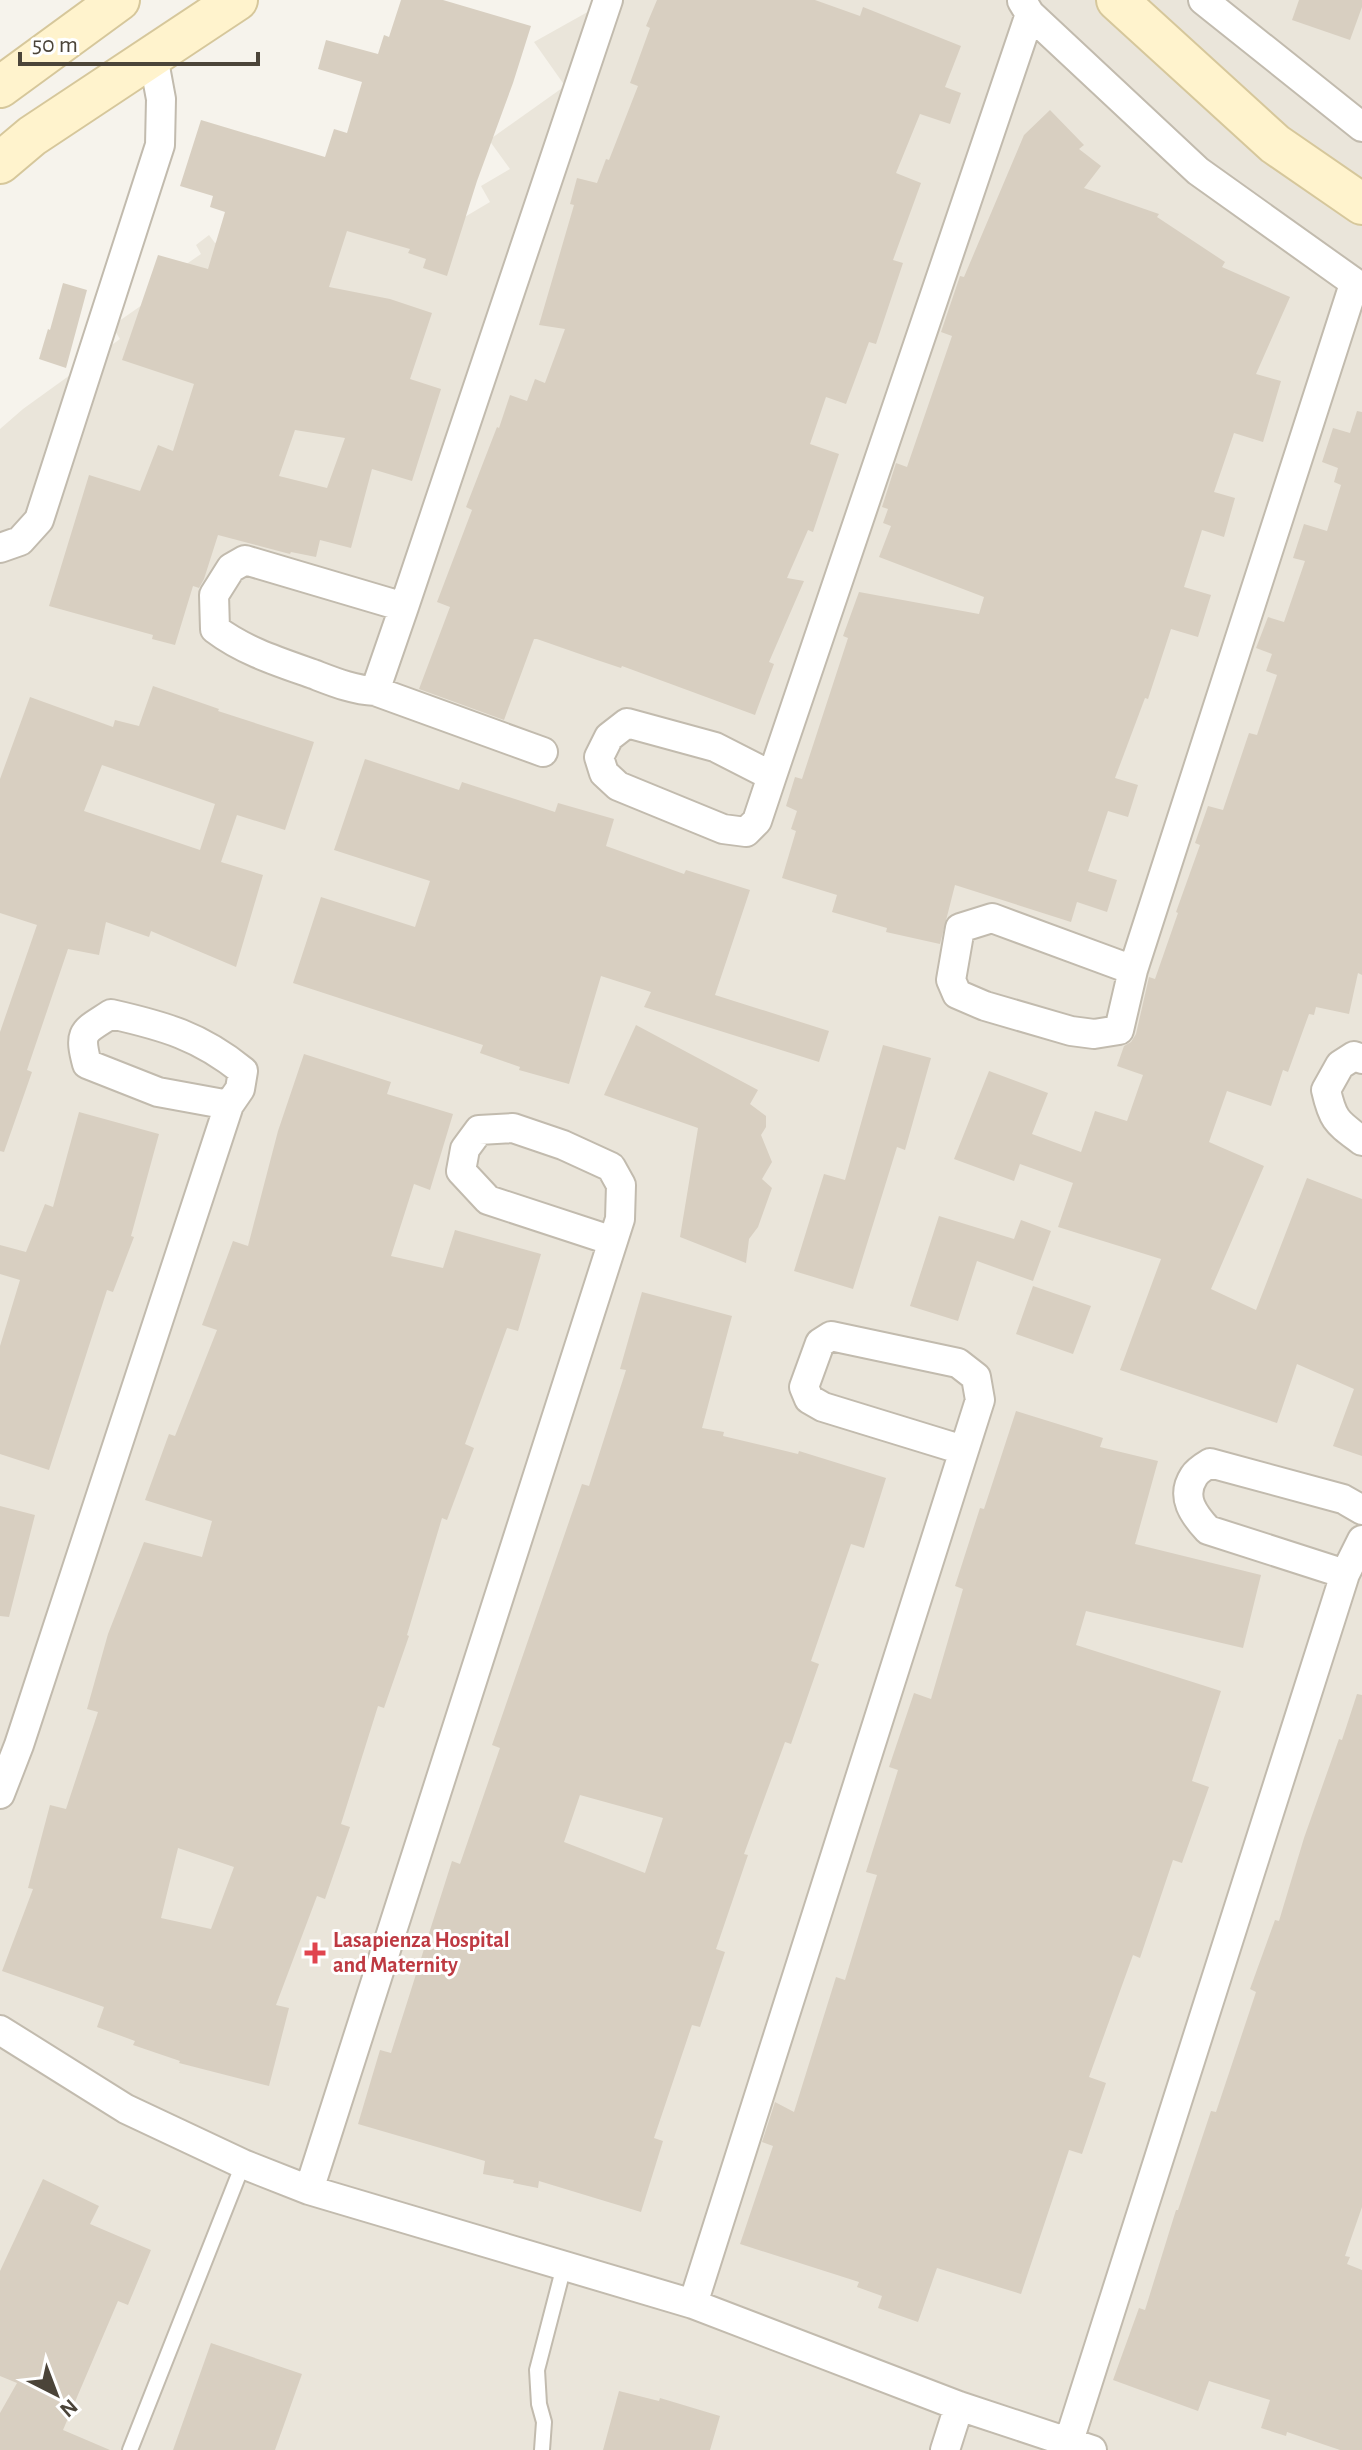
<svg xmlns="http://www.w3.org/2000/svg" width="1362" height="2450" viewBox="0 0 1362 2450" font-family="'Alegreya Sans',sans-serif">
	<rect width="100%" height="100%" fill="#f6f3ec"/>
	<path fill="#eae5da" d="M 609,0 L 1362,0 L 1362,2450 L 0,2450 L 0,429 L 23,409 L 120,339 L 112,326 L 142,305 L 169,276 L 201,254 L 196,245 L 209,235 L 215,243 L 229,234 L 463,218 L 490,202 L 481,186 L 510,169 L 489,140 L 565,86 L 534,42 Z"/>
	<path fill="#d8cfc1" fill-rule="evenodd" d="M 401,0 L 443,0 L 531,26 L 513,83 L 477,181 L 447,276 L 423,268 L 426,259 L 408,253 L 410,249 L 347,231 L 329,287 L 390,299 L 432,313 L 410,379 L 441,389 L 412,481 L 372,469 L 351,548 L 320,540 L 316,557 L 291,552 L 290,554 L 218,535 L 204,579 L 199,588 L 193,586 L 175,645 L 152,639 L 153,635 L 49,606 L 89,475 L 140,491 L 158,445 L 173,451 L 194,384 L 122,360 L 158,255 L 208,269 L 225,212 L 210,207 L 213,196 L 180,186 L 201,120 L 325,157 L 334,129 L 347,133 L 362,82 L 318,69 L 326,40 L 378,54 L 384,35 L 389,37 ZM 295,430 L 345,438 L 327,488 L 279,476 Z
		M 657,0 L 815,0 L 860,16 L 863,7 L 961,46 L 945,87 L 961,93 L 950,124 L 920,114 L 896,173 L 921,183 L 893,260 L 903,263 L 876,344 L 869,342 L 846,404 L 826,397 L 810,444 L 839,454 L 813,532 L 808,530 L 787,578 L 804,581 L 769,662 L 774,664 L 755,715 L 622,666 L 621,668 L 597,660 L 537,639 L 534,639 L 504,720 L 419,689 L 450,607 L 437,602 L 472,510 L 466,507 L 497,427 L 499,428 L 510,395 L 527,401 L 535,379 L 545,383 L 565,329 L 539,325 L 574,205 L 570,204 L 577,178 L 597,183 L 606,159 L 609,160 L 638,86 L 630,83 L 650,28 L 646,26 Z
		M 1299,0 L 1362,0 L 1362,7 L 1350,40 L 1292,20 Z
		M 1050,110 L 1084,145 L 1079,149 L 1101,166 L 1084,188 L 1159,214 L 1157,217 L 1225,262 L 1222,267 L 1290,297 L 1256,374 L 1281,381 L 1263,442 L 1234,433 L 1214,492 L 1235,498 L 1224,537 L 1202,530 L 1184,587 L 1211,595 L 1198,637 L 1171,629 L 1148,699 L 1145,698 L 1115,778 L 1138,785 L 1128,817 L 1108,811 L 1088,871 L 1117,880 L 1107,912 L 1077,902 L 1071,922 L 955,885 L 940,944 L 886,932 L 887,928 L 832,912 L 837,895 L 782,878 L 796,831 L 791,829 L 797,811 L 786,806 L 795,777 L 802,779 L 848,638 L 843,636 L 859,592 L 979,614 L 984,597 L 879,557 L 891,526 L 883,523 L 888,509 L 882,507 L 896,463 L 907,467 L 952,336 L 941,332 L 960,276 L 964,277 L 1024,135 Z
		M 63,283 L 87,290 L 66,368 L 39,359 L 48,329 L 50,330 Z
		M 1357,411 L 1362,412 L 1362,975 L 1358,973 L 1349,1014 L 1316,1007 L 1314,1015 L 1309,1014 L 1288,1072 L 1283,1070 L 1271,1106 L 1227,1091 L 1209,1142 L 1264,1166 L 1211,1289 L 1256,1310 L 1307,1178 L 1362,1199 L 1362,1456 L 1333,1446 L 1354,1389 L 1297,1364 L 1277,1423 L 1120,1370 L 1161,1259 L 1058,1227 L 1073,1183 L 1020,1164 L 1014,1181 L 954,1159 L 989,1071 L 1048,1093 L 1032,1134 L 1081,1152 L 1095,1111 L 1127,1121 L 1143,1075 L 1117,1066 L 1124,1046 L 1131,1042 L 1136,1034 L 1149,977 L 1155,979 L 1178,913 L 1176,912 L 1200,845 L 1195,843 L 1208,806 L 1223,810 L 1249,733 L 1257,735 L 1277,675 L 1266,671 L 1272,654 L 1256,648 L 1268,617 L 1284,622 L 1305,561 L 1293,558 L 1304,524 L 1327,531 L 1341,485 L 1334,482 L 1338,468 L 1322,462 L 1333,428 L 1350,433 Z
		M 153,686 L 219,709 L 218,711 L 314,742 L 285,830 L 237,815 L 221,862 L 263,875 L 236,967 L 151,931 L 149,937 L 106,922 L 99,955 L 68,949 L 27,1070 L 32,1072 L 4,1152 L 0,1151 L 0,1032 L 37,925 L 0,913 L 0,779 L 30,697 L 113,727 L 115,720 L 139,726 ZM 102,765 L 215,804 L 200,850 L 84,811 Z
		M 365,759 L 459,790 L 462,782 L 555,812 L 558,803 L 614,819 L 606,846 L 684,874 L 686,870 L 750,890 L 715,995 L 829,1031 L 819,1062 L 644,1007 L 651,992 L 601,976 L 569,1084 L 519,1070 L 520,1067 L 480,1053 L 483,1045 L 293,983 L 321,897 L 415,927 L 430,881 L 334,850 Z
		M 636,1025 L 758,1090 L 750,1104 L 766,1116 L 766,1127 L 761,1135 L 772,1162 L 762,1179 L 772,1188 L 758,1227 L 749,1239 L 746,1263 L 680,1237 L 698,1128 L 604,1095 Z
		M 883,1045 L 931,1058 L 905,1150 L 897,1147 L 853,1289 L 794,1271 L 824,1174 L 845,1180 Z
		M 304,1054 L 391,1082 L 387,1094 L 453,1114 L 430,1190 L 414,1184 L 391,1256 L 443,1268 L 455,1230 L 541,1254 L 518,1331 L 507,1328 L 465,1444 L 474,1448 L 447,1520 L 442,1518 L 407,1635 L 409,1636 L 384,1708 L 378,1706 L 341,1824 L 350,1827 L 325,1899 L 317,1896 L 276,2005 L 289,2008 L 269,2086 L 179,2063 L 180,2061 L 133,2045 L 135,2041 L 97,2027 L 104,2007 L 2,1971 L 33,1889 L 28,1888 L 50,1805 L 66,1809 L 98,1712 L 87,1709 L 108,1634 L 144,1542 L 202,1557 L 212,1521 L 145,1500 L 169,1434 L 175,1436 L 217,1330 L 202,1325 L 233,1241 L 248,1246 L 278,1131 ZM 178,1848 L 234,1867 L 211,1929 L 161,1918 Z
		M 79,1112 L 159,1134 L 131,1236 L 134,1237 L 113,1292 L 107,1290 L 49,1470 L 0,1454 L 0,1346 L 20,1280 L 0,1274 L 0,1245 L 26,1252 L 45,1204 L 53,1207 Z
		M 939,1216 L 1014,1239 L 1021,1220 L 1051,1231 L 1033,1281 L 977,1261 L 958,1321 L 910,1306 Z
		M 1033,1286 L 1091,1306 L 1073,1354 L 1016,1334 Z
		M 642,1292 L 732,1316 L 702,1428 L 724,1432 L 723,1436 L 798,1454 L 799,1451 L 886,1478 L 864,1548 L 851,1544 L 811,1661 L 819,1664 L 791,1744 L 785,1742 L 744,1854 L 748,1855 L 716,1949 L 725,1952 L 700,2027 L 692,2025 L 654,2138 L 663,2141 L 641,2212 L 539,2181 L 538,2188 L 513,2183 L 514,2180 L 483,2174 L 485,2161 L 358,2124 L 380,2050 L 391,2053 L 452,1861 L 460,1864 L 500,1748 L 492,1745 L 582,1484 L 589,1486 L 626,1370 L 620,1369 ZM 580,1795 L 663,1818 L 645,1873 L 564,1842 Z
		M 1016,1411 L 1103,1438 L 1100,1447 L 1158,1461 L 1135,1544 L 1261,1575 L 1243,1648 L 1086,1611 L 1076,1645 L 1221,1691 L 1192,1781 L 1209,1787 L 1182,1863 L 1173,1860 L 1140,1958 L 1133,1955 L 1089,2077 L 1106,2083 L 1082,2154 L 1069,2150 L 1021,2294 L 937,2268 L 918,2322 L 878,2308 L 882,2296 L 857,2287 L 859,2282 L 740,2244 L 773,2146 L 762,2142 L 775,2102 L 794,2112 L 836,1977 L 845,1980 L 877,1875 L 866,1872 L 898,1770 L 889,1767 L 914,1693 L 931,1699 L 963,1589 L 955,1586 L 980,1508 L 984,1509 Z
		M 0,1506 L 35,1515 L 9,1617 L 0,1616 Z
		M 1357,1694 L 1362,1695 L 1362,2207 L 1345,2256 L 1350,2257 L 1347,2264 L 1362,2270 L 1362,2450 L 1340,2450 L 1287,2432 L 1286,2436 L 1261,2428 L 1270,2400 L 1209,2381 L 1198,2411 L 1113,2380 L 1139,2308 L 1145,2310 L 1176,2210 L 1178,2210 L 1211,2111 L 1216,2112 L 1256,1992 L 1250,1989 L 1275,1920 L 1279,1921 L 1304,1838 L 1339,1739 L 1342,1740 Z
		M 43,2179 L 99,2206 L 90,2224 L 151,2250 L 128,2305 L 118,2301 L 63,2430 L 110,2450 L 0,2450 L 0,2413 L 17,2383 L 0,2376 L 0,2271 Z
		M 211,2343 L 302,2374 L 275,2450 L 173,2450 Z
		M 619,2391 L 659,2401 L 660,2398 L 720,2416 L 710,2450 L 603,2450 Z"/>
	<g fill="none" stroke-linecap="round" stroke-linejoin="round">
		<defs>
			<path id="lane" d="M 130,2450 L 243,2164
				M 542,2450 L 544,2422 L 539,2404 L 537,2370 L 564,2266"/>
			<path id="street" d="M 1203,0 L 1362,127
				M 1022,1 L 1030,14 L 1198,171 L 1362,288
				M 0,548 L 20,541 L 39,520 L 160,145 L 161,99 L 153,56
				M 404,607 L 245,560 L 231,568 L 214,595 L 215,629 C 244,651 279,662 313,674 C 334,682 353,690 375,691 L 404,607 L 608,0
				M 375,691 L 543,752
				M 772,776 L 715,747 L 627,723 L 609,737 L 599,757 L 604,773 L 618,786 L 723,829 L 746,832 L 757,821 L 772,776 L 1030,14
				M 1133,970 L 992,918 L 960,928 L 951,980 L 957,994 L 985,1006 L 1071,1031 L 1094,1034 L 1119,1030 L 1133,970 L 1354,284
				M 1362,1059 L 1354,1056 L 1340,1065 L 1326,1090 C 1333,1121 1337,1122 1362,1141
				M 1345,1574 L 1208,1530 C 1194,1515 1180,1497 1194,1476 C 1197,1471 1205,1466 1210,1463 L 1343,1499 L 1362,1510
				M 0,1794 L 19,1745 L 229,1105 L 240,1089 L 243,1071 C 200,1036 164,1026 111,1014 C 84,1032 78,1030 87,1064 L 158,1092 L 229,1105
				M 0,2030 L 126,2109 L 243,2164 L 309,2190 L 693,2304 L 959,2406 L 1092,2450
				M 309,2190 L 620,1219 L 621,1185 L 611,1167 L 563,1145 L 513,1128 L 479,1130 L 465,1149 L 461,1171 L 488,1200 L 613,1241
				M 693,2304 L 980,1400 L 976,1377 L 958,1363 L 831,1336 L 820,1343 L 804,1387 L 809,1399 L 823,1407 L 963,1450
				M 1069,2441 L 1345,1574 L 1362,1540
				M 945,2450 L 959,2406"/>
			<path id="secondary" d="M 1117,0 L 1275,144 L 1362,204
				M 0,87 L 119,0
				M 0,163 L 32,136 L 237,0"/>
		</defs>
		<use href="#lane" stroke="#c2bbae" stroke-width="18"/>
		<use href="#street" stroke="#c2bbae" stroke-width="32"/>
		<use href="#secondary" stroke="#d6c79b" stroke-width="44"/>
		<use href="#lane" stroke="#fff" stroke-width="14"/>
		<use href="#street" stroke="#fff" stroke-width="28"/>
		<use href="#secondary" stroke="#fff3cd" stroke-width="40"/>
	</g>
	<path fill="#e0444e" stroke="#fff" stroke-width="3" d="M311 1941h8v8h8v8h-8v8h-8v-8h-8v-8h8z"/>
	<g text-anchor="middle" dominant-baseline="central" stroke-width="6" stroke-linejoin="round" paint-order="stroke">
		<g font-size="22" font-weight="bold" fill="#be3a42" stroke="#fff" text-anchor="start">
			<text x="333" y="1940">Lasapienza Hospital<tspan x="333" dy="25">and Maternity</tspan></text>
		</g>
	</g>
	<g transform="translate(56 2394) rotate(138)" stroke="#ffffff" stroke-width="6" paint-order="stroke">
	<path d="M0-6L14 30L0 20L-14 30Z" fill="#4b4439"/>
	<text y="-12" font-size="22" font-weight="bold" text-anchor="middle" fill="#4b4439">N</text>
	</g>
	<path d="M20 52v12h238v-12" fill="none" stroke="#4b4439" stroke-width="4"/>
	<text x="32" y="52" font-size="24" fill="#4b4439" stroke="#ffffff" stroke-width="6" paint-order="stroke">50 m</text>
</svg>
